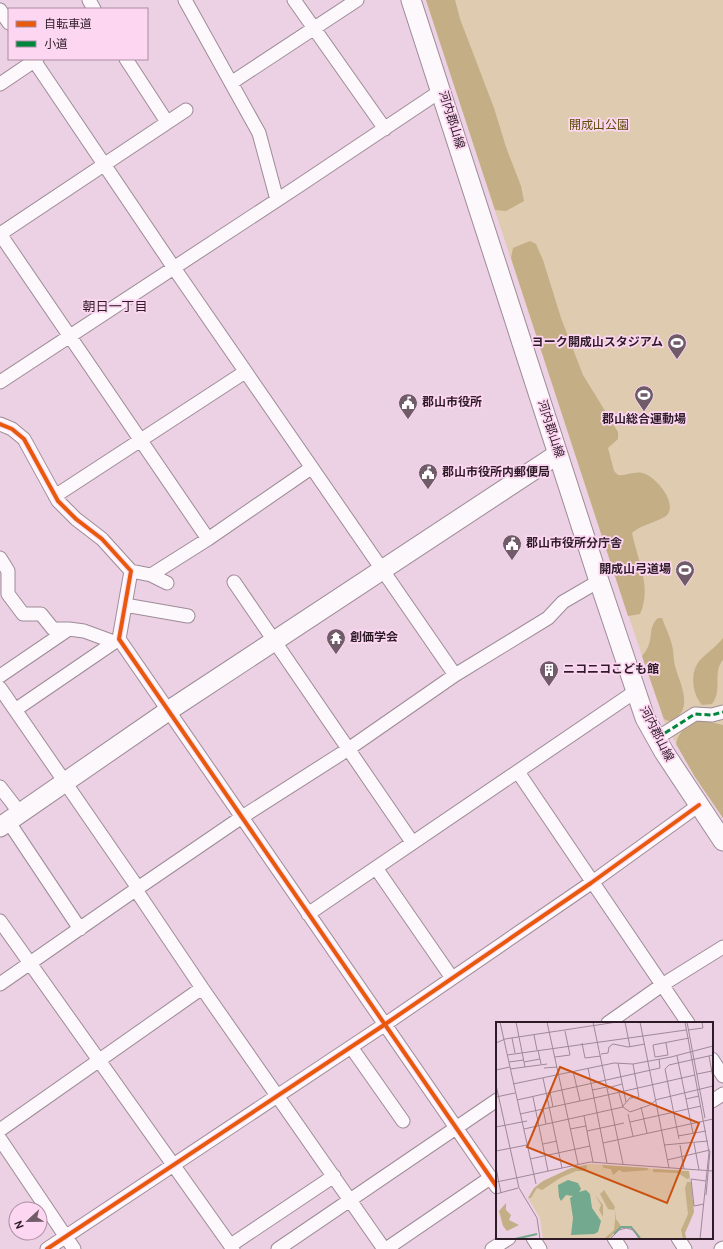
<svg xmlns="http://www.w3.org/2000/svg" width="723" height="1249" viewBox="0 0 723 1249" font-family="Overpass,'Noto Sans JP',sans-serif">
	<rect width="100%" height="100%" fill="#ebd1e3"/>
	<path fill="#decbb0" d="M 426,0 L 723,0 L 723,818 L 695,777 L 665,724 L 601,534 Z"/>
	<path fill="#c4ae85" d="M 426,0 L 455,0 L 460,19 L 494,108 L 506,147 L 521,186 L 524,201 L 506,211 L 495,210 Z
		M 530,241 L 536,244 L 543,260 L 561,318 L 583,375 L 618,432 L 618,439 L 608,448 L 614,471 L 618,475 C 626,476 635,471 642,473 C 655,475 678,503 667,515 C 661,521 642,524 632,533 C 638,562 652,587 640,614 L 628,616 L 511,258 L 513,248 Z
		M 658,618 L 662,618 C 665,627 670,636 672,645 C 674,652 673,659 675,666 C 680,685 695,708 671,722 L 664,719 L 642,656 C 656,641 646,629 658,618 Z
		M 723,638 L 723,660 C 712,672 723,690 712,704 L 702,705 C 692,694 689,671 701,659 C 708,652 716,647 723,638 Z
		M 701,720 L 723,725 L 723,818 L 695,777 L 676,744 C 679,730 688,724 701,720 Z"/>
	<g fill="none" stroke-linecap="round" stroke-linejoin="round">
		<defs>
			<path id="street" d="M 89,0 L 94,9
				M 185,0 L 259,133 L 277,200
				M 294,0 L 385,129
				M 0,10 L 9,23
				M 33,59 L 174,268 L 455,675
				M 126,59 L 167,122
				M 231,83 L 357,0
				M 0,84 L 37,59
				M 186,110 L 0,234 L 208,539
				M 0,382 L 303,183 L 442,90
				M 0,424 L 12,429 L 24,439 L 58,501 L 76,519 L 102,539 L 131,571 L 119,639 L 497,1187
				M 55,496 L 245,372
				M 0,558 L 8,571 L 8,594 L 23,614 L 41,614 L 53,629 L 69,629 L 84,631 L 114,642
				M 131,571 L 151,575 L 167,583
				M 151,575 L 208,539 L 311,468
				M 234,582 L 412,842
				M 125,605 L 188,616
				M 0,676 L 69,629
				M 0,688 L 138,888 L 0,984
				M 15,710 L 119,639
				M 665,733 L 695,714 L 712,715 L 723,712
				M 518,772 L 688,1023
				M 0,787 L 20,813
				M 8,821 L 80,929
				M 376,868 L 452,978
				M 138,888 L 242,817 L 347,750 L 455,675 L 548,618 L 563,602 L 599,581
				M 136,890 L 202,988
				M 308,914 L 636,691
				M 0,921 L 233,1249
				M 608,1023 L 662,985 L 723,947
				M 351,1047 L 403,1121
				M 712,1059 L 723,1076
				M 712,1101 L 723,1094
				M 0,1130 L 202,988 L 384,1249
				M 0,1139 L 74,1249
				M 533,1238 L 540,1249
				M 614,1238 L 621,1249
				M 678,1238 L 685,1249
				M 231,1245 L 334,1176
				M 47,1249 L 384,1025 L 591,883 L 699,805
				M 278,1249 L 497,1100
				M 386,1249 L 490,1178
				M 492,1249 L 509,1238
				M 721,1249 L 723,1248"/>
			<path id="secondary" d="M 411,0 L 599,581 L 645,718 L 664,752 L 723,841
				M 0,827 L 168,711 L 558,454"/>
		</defs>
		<use href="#street" stroke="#9e8b98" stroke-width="15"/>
		<use href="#secondary" stroke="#9e8b98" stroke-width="21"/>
		<use href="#street" stroke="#fcf8fb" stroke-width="13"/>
		<use href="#secondary" stroke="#fcf8fb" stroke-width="19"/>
		<path stroke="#00873e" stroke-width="3" stroke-dasharray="6 3" stroke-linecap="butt" d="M 665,733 L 695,714 L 712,715 L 723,712"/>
		<defs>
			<path id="cycleway" d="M 0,424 L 12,429 L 24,439 L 58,501 L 76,519 L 102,539 L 131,571 L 119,639 L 497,1187
				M 47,1249 L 384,1025 L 591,883 L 699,805"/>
		</defs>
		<use href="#cycleway" stroke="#fdd6f1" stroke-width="6"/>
		<use href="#cycleway" stroke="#e8590c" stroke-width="4"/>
	</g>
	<defs>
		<symbol id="stadium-pin" viewBox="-11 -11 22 30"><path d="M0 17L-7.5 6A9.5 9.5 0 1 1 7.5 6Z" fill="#705b69" stroke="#fdd6f1"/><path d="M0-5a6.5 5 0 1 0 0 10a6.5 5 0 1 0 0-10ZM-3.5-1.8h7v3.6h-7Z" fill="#fff"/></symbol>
		<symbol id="civic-pin" viewBox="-11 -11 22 30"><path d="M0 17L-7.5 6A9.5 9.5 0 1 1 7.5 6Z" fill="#705b69" stroke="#fdd6f1"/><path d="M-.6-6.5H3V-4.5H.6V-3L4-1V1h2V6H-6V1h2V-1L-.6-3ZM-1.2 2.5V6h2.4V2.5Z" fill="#fff"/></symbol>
		<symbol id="temple-pin" viewBox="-11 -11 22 30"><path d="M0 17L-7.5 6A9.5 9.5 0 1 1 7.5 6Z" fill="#705b69" stroke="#fdd6f1"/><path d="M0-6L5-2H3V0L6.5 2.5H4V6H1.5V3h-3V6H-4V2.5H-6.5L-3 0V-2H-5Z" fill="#fff"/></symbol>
		<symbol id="building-pin" viewBox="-11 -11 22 30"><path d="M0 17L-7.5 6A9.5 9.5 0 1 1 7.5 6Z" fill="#705b69" stroke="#fdd6f1"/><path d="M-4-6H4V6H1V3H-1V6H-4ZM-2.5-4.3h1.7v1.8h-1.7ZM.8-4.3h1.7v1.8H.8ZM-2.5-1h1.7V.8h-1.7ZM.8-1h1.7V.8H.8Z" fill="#fff"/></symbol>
	</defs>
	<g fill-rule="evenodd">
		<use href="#stadium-pin" x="666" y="332" width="22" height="30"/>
		<use href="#stadium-pin" x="633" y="384" width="22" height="30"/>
		<use href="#civic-pin" x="397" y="392" width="22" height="30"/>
		<use href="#civic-pin" x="417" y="462" width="22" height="30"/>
		<use href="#civic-pin" x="501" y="533" width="22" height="30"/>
		<use href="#stadium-pin" x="674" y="559" width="22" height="30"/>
		<use href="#temple-pin" x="325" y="627" width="22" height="30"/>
		<use href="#building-pin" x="538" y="659" width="22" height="30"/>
	</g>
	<g text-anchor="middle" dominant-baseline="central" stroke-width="3.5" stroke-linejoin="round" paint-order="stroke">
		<g font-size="12" fill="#2d1c28" stroke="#fdd6f1">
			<text transform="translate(451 120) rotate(73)">河内郡山線</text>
			<text transform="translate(550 429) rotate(72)">河内郡山線</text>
			<text transform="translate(656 734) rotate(63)">河内郡山線</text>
		</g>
		<g font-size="12" fill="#5a4d04" stroke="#fdd6f1">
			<text x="599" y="126">開成山公園</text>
		</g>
		<g font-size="12" font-weight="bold" fill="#2d1c28" stroke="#fdd6f1" text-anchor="start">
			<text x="663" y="343" text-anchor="end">ヨーク開成山スタジアム</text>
			<text x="422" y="403">郡山市役所</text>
			<text x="644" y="420" text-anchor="middle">郡山総合運動場</text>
			<text x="442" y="473">郡山市役所内郵便局</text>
			<text x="526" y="544">郡山市役所分庁舎</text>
			<text x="671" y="570" text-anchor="end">開成山弓道場</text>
			<text x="350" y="638">創価学会</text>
			<text x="563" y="670">ニコニコこども館</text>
		</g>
		<g font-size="13" fill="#2d1c28" stroke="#fdd6f1">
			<text x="115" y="308">朝日一丁目</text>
		</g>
	</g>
	<g transform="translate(496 1022)">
		<rect width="217" height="217" fill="#ebd1e3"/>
		<path d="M 93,142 L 193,149 L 198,190 L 189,211 L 191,217 L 143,217 L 138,207 L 130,205 L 123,207 L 114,217 L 47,217 L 44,196 L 32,176 L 44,161 L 75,146 Z" fill="#decbb0"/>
		<path d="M 91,143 L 90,149 L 80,149 L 64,156 L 46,168 L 41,166 L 35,176 L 32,176 L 38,166 L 47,159 L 75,146 ZM 106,143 L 151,146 L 153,148 L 127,150 L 123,148 L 117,153 L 115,147 L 108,146 ZM 157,147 L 193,149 L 194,156 L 191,157 L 182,151 L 157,150 ZM 191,160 L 195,160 L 198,190 L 189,211 L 190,217 L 187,217 L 185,208 L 192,192 L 189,166 ZM 108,168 L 119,185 L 118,188 L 112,187 L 104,172 ZM 99,173 L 107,183 L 107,195 L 103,188 L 105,183 ZM 10,181 L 10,188 L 15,193 L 13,198 L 23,203 L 11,209 L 7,204 L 3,189 ZM 120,188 L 120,197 L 125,204 L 112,217 L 108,217 L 118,208 Z" fill="#c4ae85"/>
		<path d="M 72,158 L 82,161 L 85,167 L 83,170 L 90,168 L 94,172 L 96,186 L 105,199 L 102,210 L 98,212 L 75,213 L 77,196 L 74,176 L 77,174 L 70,173 L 65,179 L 63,175 L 62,163 Z" fill="#73a98e"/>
		<path fill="none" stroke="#73a98e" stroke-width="2" d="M 118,212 L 125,205 L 135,205 L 144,216M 19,217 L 41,212"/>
		<path fill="none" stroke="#9f8998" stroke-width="1" d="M 4,0 L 40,162M 20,0 L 29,45M 51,0 L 82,142M 97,0 L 127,142M 129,0 L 134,25M 144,0 L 173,146M 189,0 L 213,130 L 204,217M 191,0 L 209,96M 192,8 L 207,6 L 206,0M 38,13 L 41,28M 16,16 L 19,31M 0,21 L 9,17 L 121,0M 86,21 L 89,36 L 105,34M 170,21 L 172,33 L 159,35 L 157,23 L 193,16M 42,28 L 45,42M 105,32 L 112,31 L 113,25 L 117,22 L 132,25 L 149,22M 11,33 L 190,8M 181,34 L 197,111M 213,34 L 217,56M 59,35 L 74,33 L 69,9M 13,40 L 28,38M 28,40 L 44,37M 122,41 L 130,80M 48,46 L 61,45M 92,46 L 98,76 L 199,53M 14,47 L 51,42M 0,48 L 14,45M 201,52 L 216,49M 47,56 L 66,146M 17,62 L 118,41 L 137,42 L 175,35 L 217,24M 0,63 L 23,166 L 41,196 L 44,217M 112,66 L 126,62M 96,68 L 111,65M 54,70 L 57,85M 123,71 L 127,85M 0,75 L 19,71M 37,75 L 52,149M 98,76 L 111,141M 190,77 L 203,74M 21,78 L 164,46 L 163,37M 159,78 L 217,64M 84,79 L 98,76M 126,85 L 134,76 L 143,75 L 137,42M 145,85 L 151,111M 47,87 L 50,102M 24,92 L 84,79 L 77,49M 132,92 L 137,114M 88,94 L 97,140M 134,100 L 205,84M 0,105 L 31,99M 28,107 L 127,85 L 134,90 L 154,83 L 160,78M 74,107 L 90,104M 91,109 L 128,101M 182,114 L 210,109M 183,117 L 169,47 L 173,43 L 217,33M 107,121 L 217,97M 198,121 L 203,148M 47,122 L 61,119M 168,123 L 212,119M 184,123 L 188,147M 0,129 L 31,123M 34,137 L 94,124M 171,138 L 214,128M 0,146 L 5,171M 20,156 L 94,140 L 217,149M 0,160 L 20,156M 0,172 L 22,166M 210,173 L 214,129M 208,182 L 198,184 L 195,157 L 210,159M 114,217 L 123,208 L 130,206 L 138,208 L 143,217"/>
		<path fill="#cc5010" fill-opacity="0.15" stroke="#cc5010" stroke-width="2" d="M 64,45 L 203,101 L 171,181 L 31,125 Z"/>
		<rect width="217" height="217" fill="none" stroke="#2d1c28" stroke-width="2"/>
	</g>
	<rect x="8" y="8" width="140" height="52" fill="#fdd6f1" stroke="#aa8ca1"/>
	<rect x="16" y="21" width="20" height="6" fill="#e8590c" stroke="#aa8ca1"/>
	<text x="44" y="28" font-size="12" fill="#2d1c28">自転車道</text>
	<rect x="16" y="41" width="20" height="6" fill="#00873e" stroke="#aa8ca1"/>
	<text x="44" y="48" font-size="12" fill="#2d1c28">小道</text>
	<g transform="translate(28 1221) rotate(248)"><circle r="19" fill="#fdd6f1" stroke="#aa8ca1"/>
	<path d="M0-3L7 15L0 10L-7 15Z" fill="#705b69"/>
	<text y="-6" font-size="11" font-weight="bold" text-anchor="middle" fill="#2d1c28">N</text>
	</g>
</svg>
